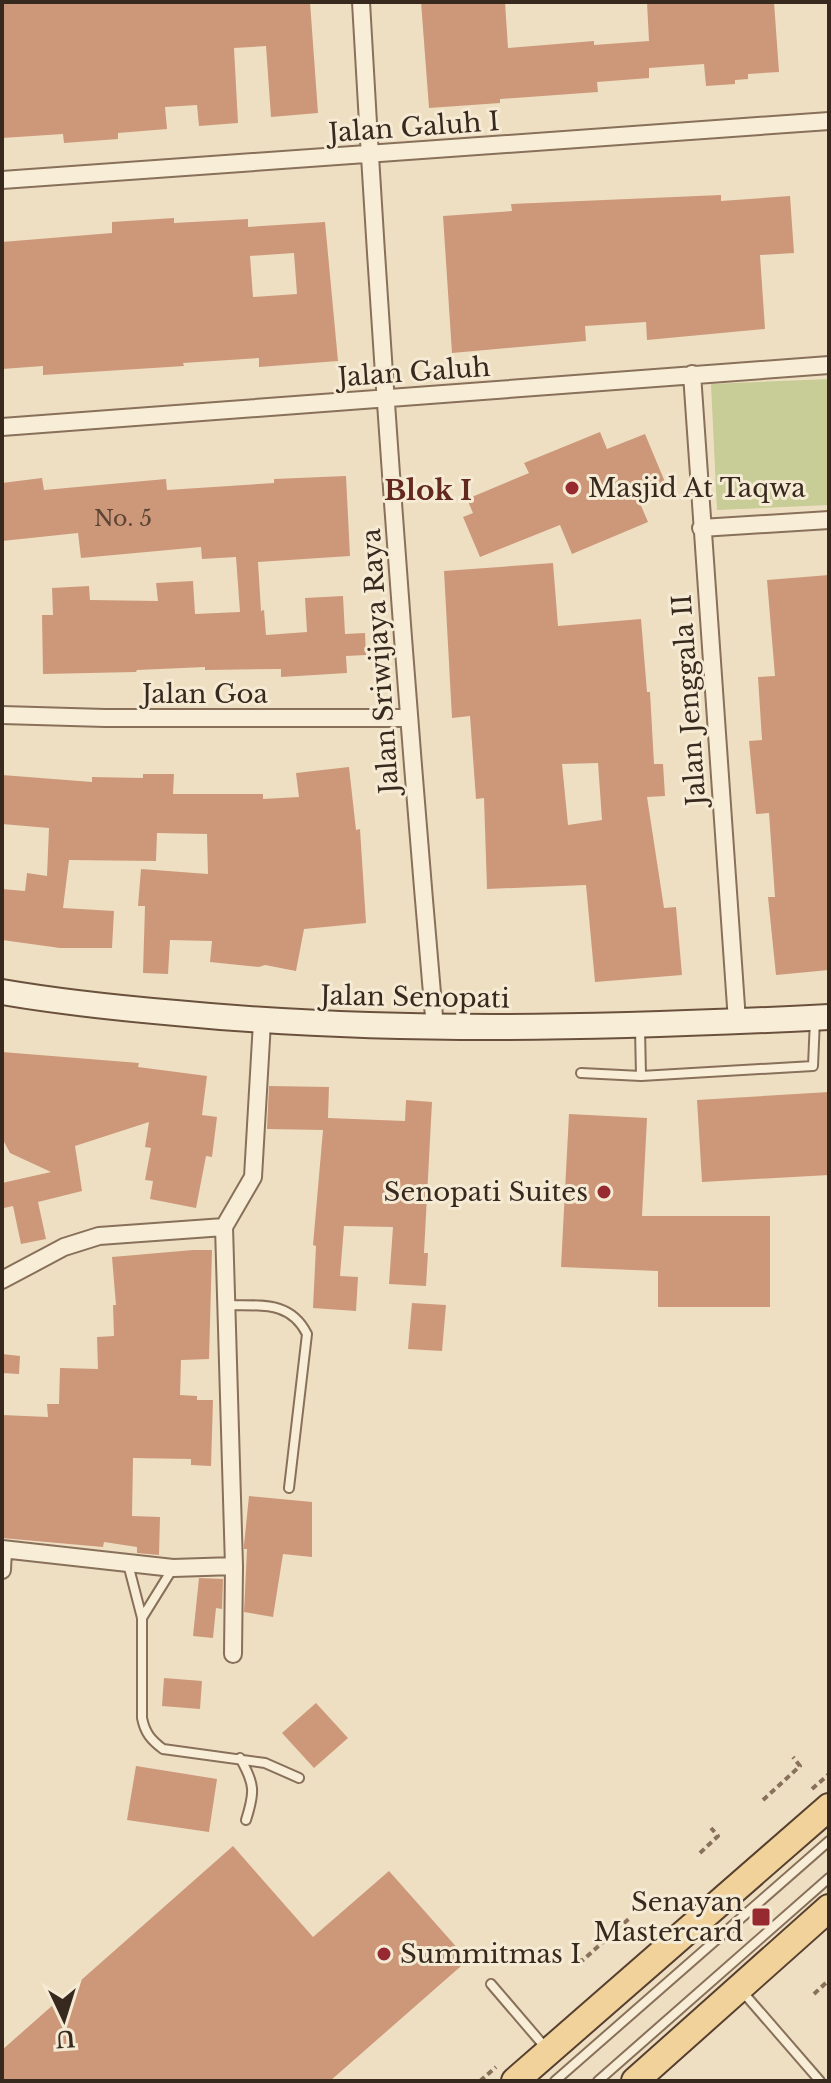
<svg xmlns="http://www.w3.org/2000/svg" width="831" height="2083" viewBox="0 0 831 2083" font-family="'Libre Baskerville',serif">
	<rect width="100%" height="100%" fill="#eedfc3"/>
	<path fill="#c8cc97" d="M 829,379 L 829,505 L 717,510 L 711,384 Z"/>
	<path fill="#cc9879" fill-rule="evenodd" d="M 2,2 L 310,2 L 318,113 L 271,117 L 266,46 L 234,48 L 238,123 L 199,126 L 197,105 L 165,107 L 167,129 L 118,133 L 118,139 L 64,143 L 63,134 L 2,138 Z
		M 421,2 L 505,2 L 508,48 L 594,41 L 594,45 L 649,41 L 647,2 L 774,2 L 779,72 L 748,74 L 748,79 L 735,80 L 735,84 L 706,86 L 704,64 L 649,68 L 649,78 L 597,82 L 598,92 L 500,99 L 500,103 L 429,108 Z
		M 721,195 L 721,201 L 790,196 L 794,253 L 760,255 L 765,329 L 647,340 L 646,322 L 585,326 L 586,341 L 452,353 L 443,216 L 512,211 L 511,204 Z
		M 174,218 L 174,223 L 248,219 L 248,227 L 325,222 L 338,361 L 259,367 L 259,358 L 183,363 L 184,366 L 43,375 L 43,366 L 2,369 L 2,242 L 112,233 L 112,222 ZM 294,253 L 297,294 L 253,297 L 250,256 Z
		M 600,432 L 607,449 L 645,434 L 665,482 L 636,494 L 648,522 L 572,554 L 560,525 L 480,557 L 463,517 L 473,513 L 467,499 L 529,473 L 524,463 Z
		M 346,476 L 350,556 L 258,562 L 261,611 L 264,610 L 266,635 L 307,632 L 305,598 L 343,596 L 345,634 L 365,633 L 366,655 L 346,656 L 347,673 L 281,677 L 281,669 L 205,670 L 205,667 L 137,670 L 136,672 L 43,674 L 42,615 L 53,615 L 52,588 L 89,586 L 90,600 L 158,601 L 156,583 L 193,581 L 195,614 L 240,612 L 236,557 L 202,559 L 201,547 L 81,558 L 78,533 L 2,541 L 2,483 L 42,478 L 44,490 L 166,479 L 167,490 L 274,483 L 274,479 Z
		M 553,563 L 558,626 L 641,619 L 647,692 L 650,692 L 654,764 L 663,764 L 665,796 L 647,797 L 664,908 L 676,907 L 682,975 L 595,982 L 586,885 L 487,889 L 484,798 L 476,799 L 470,716 L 452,718 L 444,571 ZM 598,763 L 602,820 L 568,825 L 562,764 Z
		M 829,575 L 829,970 L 776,975 L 768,897 L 775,897 L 769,813 L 756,814 L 749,741 L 762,740 L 758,677 L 775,676 L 767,580 Z
		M 349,767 L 356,830 L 360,829 L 366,923 L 304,929 L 296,971 L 265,965 L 259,967 L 210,962 L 212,941 L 170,940 L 168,974 L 143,973 L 145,906 L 138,906 L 141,869 L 208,874 L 207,834 L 157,833 L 156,861 L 69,860 L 63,908 L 114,911 L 112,948 L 60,948 L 2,940 L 2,889 L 25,891 L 27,873 L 47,876 L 49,828 L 2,824 L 2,775 L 92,782 L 92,777 L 143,778 L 143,774 L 174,774 L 173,794 L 263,794 L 263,799 L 299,797 L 296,773 Z
		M 2,1052 L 139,1063 L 138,1067 L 207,1076 L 202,1115 L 217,1117 L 212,1157 L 206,1156 L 196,1208 L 150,1199 L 153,1181 L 145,1180 L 151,1148 L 145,1147 L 149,1122 L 75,1146 L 82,1191 L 38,1202 L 46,1239 L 21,1244 L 13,1206 L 4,1208 L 2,1183 L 51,1172 L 10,1153 L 2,1138 Z
		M 269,1086 L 329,1087 L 328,1118 L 405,1121 L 406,1100 L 432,1102 L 424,1253 L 428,1253 L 426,1286 L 389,1284 L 393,1227 L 344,1226 L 340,1276 L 358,1277 L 356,1311 L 313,1308 L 316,1246 L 313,1245 L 323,1130 L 267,1129 Z
		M 829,1092 L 829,1175 L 702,1182 L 697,1100 Z
		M 569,1114 L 647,1118 L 642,1216 L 770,1216 L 770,1307 L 658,1307 L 658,1271 L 561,1267 Z
		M 193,1250 L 212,1250 L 209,1359 L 181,1360 L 180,1395 L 197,1396 L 197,1400 L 213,1400 L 211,1466 L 191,1465 L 191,1459 L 133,1458 L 132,1516 L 160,1517 L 159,1555 L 137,1553 L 137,1547 L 104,1542 L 103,1547 L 2,1538 L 2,1415 L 48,1417 L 47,1404 L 59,1404 L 60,1368 L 98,1369 L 97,1337 L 114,1336 L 113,1305 L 116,1305 L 112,1257 Z
		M 412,1303 L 446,1305 L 442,1351 L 408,1349 Z
		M 2,1354 L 20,1356 L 19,1374 L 2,1373 Z
		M 249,1496 L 312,1502 L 312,1557 L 283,1554 L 273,1617 L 244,1612 L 247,1549 L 244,1549 L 244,1545 Z
		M 199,1578 L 223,1579 L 222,1609 L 216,1608 L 213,1638 L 193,1636 Z
		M 164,1678 L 202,1681 L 200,1709 L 162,1706 Z
		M 316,1703 L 348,1738 L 314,1768 L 282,1733 Z
		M 136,1766 L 217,1779 L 209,1832 L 127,1820 Z
		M 233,1846 L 313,1937 L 389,1871 L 468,1960 L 330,2081 L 2,2081 L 2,2050 Z"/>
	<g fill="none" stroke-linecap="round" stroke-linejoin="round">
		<defs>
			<path id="lane" d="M 640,1029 L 641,1076 L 813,1066 L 815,1019
				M 581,1073 L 641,1076
				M 227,1305 C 260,1306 290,1300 307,1334 L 289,1488
				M 128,1564 L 142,1618 L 142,1718 C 145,1733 151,1740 163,1749 L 265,1763 L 299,1778
				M 142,1618 L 173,1568
				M 240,1758 C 255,1784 255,1792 246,1820
				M 491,1984 L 545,2047
				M 741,1990 L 820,2081
				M 555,2081 L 829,1841
				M 598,2081 L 829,1878"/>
			<path id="street" d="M 361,2 C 380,344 405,686 435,1028
				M 2,180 L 829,121
				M 692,374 L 737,1021
				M 2,427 L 829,365
				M 701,528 L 829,520
				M 2,715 L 105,718 L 407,718
				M 2,1280 L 64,1247 L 99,1236 L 224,1227
				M 2,1549 L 173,1568 L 234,1566
				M 2,1570 L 3,1549
				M 233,1654 L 234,1566 L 224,1227 L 253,1177 L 262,1022"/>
			<path id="secondary" d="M 2,992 C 60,1002 118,1008 176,1013 C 393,1034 612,1028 829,1017"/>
			<path id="primary" d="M 515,2081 L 829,1807
				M 635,2081 L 829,1908"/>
		</defs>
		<use href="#lane" stroke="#88705a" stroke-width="12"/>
		<use href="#street" stroke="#88705a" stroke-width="20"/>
		<use href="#secondary" stroke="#6a513d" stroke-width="28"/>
		<use href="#primary" stroke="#563f2e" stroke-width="30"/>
		<path stroke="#88705a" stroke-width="4" stroke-dasharray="6 4" stroke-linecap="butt" d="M 812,1789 L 829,1774
			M 763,1800 L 800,1766 L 793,1757
			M 700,1853 L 718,1836 L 711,1828
			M 578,1961 L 583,1960 L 631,1917
			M 814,1994 L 829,1980
			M 480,2081 L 496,2067"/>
		<use href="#lane" stroke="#f8edd6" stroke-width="8"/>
		<use href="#street" stroke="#f8edd6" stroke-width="16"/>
		<use href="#secondary" stroke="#f8edd6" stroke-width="24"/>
		<use href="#primary" stroke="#f1d29b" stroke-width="26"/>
	</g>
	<g fill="#962a30" stroke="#f5ead3" stroke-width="3">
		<circle cx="572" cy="488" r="8"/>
		<circle cx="604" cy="1192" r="8"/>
		<rect x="751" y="1907" width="20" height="20" rx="4"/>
		<circle cx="384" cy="1954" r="8"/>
	</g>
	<g text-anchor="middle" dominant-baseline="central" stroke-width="6" stroke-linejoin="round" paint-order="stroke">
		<g font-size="22" fill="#5d4535">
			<text x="123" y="518">No. 5</text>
		</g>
		<g font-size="26" fill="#38291e" stroke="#f5ead3">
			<text transform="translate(414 127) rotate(-4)">Jalan Galuh I</text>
			<text transform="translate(414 372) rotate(-4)">Jalan Galuh</text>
			<text transform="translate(380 661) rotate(-94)">Jalan Sriwijaya Raya</text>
			<text x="205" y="694">Jalan Goa</text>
			<text transform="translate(689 700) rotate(-94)">Jalan Jenggala II</text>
			<text transform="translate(415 997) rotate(1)">Jalan Senopati</text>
		</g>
		<g font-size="26" fill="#38291e" stroke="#f5ead3" text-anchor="start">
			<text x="588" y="488">Masjid At Taqwa</text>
			<text x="588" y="1192" text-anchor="end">Senopati Suites</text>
			<text x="743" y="1902" text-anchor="end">Senayan<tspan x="743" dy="30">Mastercard</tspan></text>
			<text x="400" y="1954">Summitmas I</text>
		</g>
		<g font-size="28" font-weight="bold" fill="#64291e" stroke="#f5ead3">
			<text x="428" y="490">Blok I</text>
		</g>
	</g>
	<rect width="831" height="2083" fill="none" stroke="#38291e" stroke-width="8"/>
	<g transform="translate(64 2019) rotate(176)" stroke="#f5ead3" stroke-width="6" paint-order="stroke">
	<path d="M0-6L14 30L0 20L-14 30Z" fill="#38291e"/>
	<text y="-12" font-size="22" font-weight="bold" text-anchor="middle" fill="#38291e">U</text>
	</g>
</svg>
